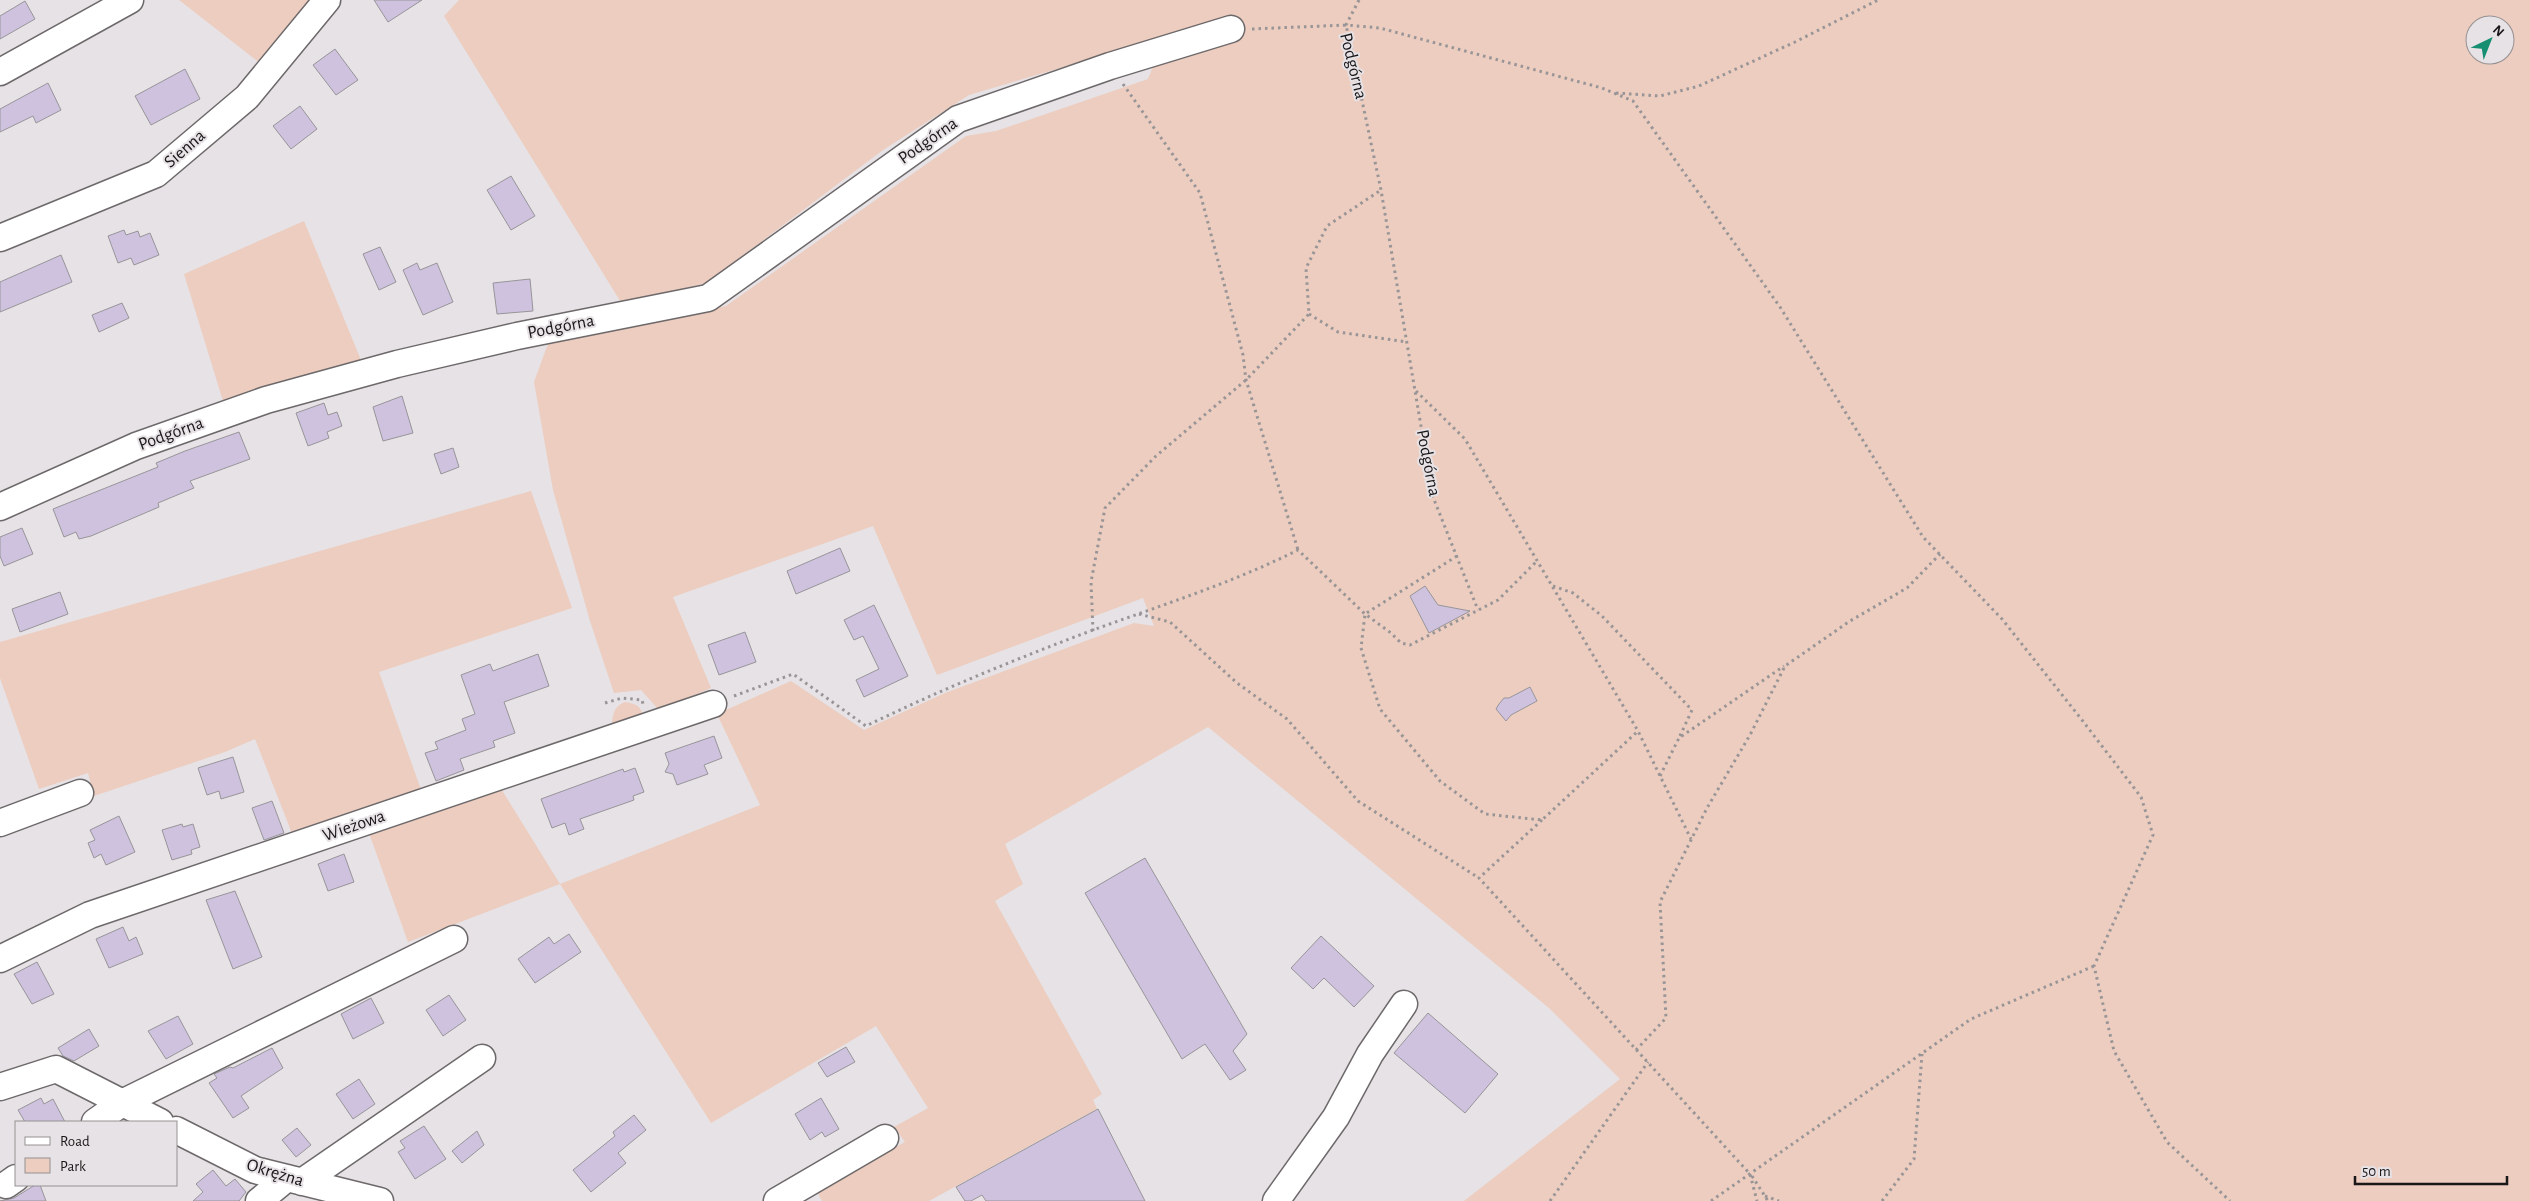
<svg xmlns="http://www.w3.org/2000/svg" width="2530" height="1201" viewBox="0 0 2530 1201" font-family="'Alegreya Sans',sans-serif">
	<rect width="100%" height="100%" fill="#e7e2e5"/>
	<path fill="#eccdbf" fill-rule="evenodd" d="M 179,0 L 314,0 L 269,70 Z
		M 459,0 L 2530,0 L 2530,1201 L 1464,1201 L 1620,1079 L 1549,1008 L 1208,727 L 1005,844 L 1023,884 L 995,901 L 1102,1094 L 1093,1100 L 1097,1109 L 929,1201 L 822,1201 L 816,1190 L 905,1142 L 894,1127 L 928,1108 L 876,1026 L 711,1123 L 560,884 L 408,942 L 369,833 L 500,787 L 560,884 L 760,805 L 717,714 L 791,681 L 864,730 L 945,693 L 1134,623 L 1154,626 L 1143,598 L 937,675 L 873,526 L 673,597 L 711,688 L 659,710 L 641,690 L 614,693 L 590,621 L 553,490 L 534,382 L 549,341 L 726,306 L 966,136 L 996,131 L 1148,79 L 1165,37 L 969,95 L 883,150 L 706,283 L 622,304 L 444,16 ZM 2475,25 L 2505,25 L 2505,55 L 2475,55 Z
		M 304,221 L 363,365 L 256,398 L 223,401 L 184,274 Z
		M 531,491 L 572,608 L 379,672 L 424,798 L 295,841 L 255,739 L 225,752 L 94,796 L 88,773 L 39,789 L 0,678 L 0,642 Z
		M 625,702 C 640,704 643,709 643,722 L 612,726 C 612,715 614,706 625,702 Z"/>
	<path fill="#cfc2df" stroke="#979599" d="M 374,0 L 422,0 L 388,22 Z
		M 25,1 L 35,19 L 0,39 L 0,16 Z
		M 335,49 L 358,80 L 336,95 L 313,65 Z
		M 185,69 L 200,99 L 151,125 L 135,96 Z
		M 48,83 L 61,110 L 36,123 L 33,116 L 0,132 L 0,109 Z
		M 300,106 L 317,129 L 291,149 L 273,126 Z
		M 511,176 L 535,216 L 511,230 L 487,190 Z
		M 124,230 L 126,235 L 138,231 L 140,237 L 150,233 L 159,255 L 134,265 L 131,258 L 118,263 L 108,236 Z
		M 380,247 L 396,282 L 379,290 L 363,254 Z
		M 61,255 L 72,282 L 0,312 L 0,282 Z
		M 417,263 L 420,270 L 437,263 L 453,302 L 423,315 L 403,270 Z
		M 530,279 L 533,311 L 497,314 L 493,283 Z
		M 122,303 L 129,318 L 99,332 L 92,315 Z
		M 402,396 L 413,433 L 383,441 L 373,407 Z
		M 324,403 L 328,415 L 337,412 L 342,426 L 327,432 L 329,438 L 308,446 L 296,413 Z
		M 239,432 L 250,459 L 190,481 L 194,488 L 158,503 L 159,507 L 91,536 L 79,539 L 76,532 L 64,537 L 53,509 L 158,467 L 156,463 L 185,451 Z
		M 453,448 L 459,467 L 441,474 L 434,454 Z
		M 22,528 L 33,554 L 4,566 L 0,556 L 0,537 Z
		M 840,548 L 850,571 L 796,594 L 787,571 Z
		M 1425,586 L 1438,605 L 1470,611 L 1429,633 L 1410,596 Z
		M 60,592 L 68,614 L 20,632 L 12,609 Z
		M 874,605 L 908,676 L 864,697 L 856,680 L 879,669 L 863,636 L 854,640 L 844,620 Z
		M 745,632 L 756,662 L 719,675 L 708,645 Z
		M 538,654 L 549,686 L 504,702 L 515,733 L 493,741 L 495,747 L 460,759 L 464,770 L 436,781 L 425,753 L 438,749 L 435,742 L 466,730 L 462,719 L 475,714 L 461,675 L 490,664 L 493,671 Z
		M 1530,687 L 1537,701 L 1511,715 L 1506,721 L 1496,709 L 1499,704 L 1504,698 L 1509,698 Z
		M 714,736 L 722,758 L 704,765 L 708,774 L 677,785 L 673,774 L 665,772 L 669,764 L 665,753 Z
		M 233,757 L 244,792 L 221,799 L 219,791 L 207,795 L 198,768 Z
		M 635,768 L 644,792 L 633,796 L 634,800 L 580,819 L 584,829 L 569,835 L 565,823 L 552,828 L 541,799 L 623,769 L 624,772 Z
		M 272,801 L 284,833 L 264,840 L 252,808 Z
		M 119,816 L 135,852 L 106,865 L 101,854 L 94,858 L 88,843 L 95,840 L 90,830 Z
		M 182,824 L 183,827 L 193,824 L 200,847 L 191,850 L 192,854 L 172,860 L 162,830 Z
		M 344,854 L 354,882 L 328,891 L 318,864 Z
		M 1145,858 L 1247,1034 L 1233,1051 L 1246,1070 L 1230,1080 L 1205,1044 L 1182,1059 L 1085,893 Z
		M 235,891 L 262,957 L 233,969 L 206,900 Z
		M 123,927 L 129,941 L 136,937 L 143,954 L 109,968 L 96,939 Z
		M 569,934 L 581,952 L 535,983 L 518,959 L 549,937 L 554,944 Z
		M 1321,936 L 1374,986 L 1354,1007 L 1324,978 L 1313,989 L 1291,968 Z
		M 37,962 L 54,994 L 32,1004 L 14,974 Z
		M 449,995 L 466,1020 L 443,1036 L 426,1010 Z
		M 371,998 L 384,1023 L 353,1039 L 341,1014 Z
		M 1428,1013 L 1498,1074 L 1465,1113 L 1394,1053 Z
		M 178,1016 L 193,1044 L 166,1059 L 148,1031 Z
		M 89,1029 L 99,1046 L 74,1061 L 63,1056 L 58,1048 Z
		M 846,1047 L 855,1062 L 827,1077 L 818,1063 Z
		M 272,1048 L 283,1068 L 241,1096 L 249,1108 L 233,1118 L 209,1083 L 217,1078 L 214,1074 L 230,1067 L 233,1068 Z
		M 359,1079 L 375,1104 L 353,1119 L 336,1094 Z
		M 41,1098 L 44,1104 L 53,1099 L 65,1122 L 25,1122 L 18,1110 Z
		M 821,1098 L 839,1129 L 825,1137 L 822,1132 L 810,1140 L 795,1114 Z
		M 1098,1109 L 1145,1201 L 986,1201 L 982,1195 L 971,1201 L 965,1201 L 956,1187 Z
		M 634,1115 L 646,1130 L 618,1153 L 626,1163 L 591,1192 L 573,1170 L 615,1136 L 613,1132 Z
		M 424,1126 L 446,1159 L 415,1179 L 398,1152 L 405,1148 L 400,1141 Z
		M 297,1128 L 311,1145 L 296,1157 L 282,1140 Z
		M 477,1131 L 484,1145 L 462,1163 L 452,1151 Z
		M 213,1170 L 226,1186 L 235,1179 L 246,1192 L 239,1201 L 193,1201 L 203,1192 L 196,1184 Z
		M 35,1185 L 40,1185 L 46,1201 L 0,1201 L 14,1198 Z"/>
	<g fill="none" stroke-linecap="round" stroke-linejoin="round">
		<defs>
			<path id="minor" d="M 0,72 L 130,0
				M 0,238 L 156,174 L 247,97 L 327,0
				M 0,507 L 136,446 L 266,400 L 397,364 L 517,336 L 708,298 L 958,119 L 1110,66 L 1231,29
				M 0,823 L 80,793
				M 0,959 L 90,915 L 713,704
				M 0,1087 L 56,1069 L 160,1122
				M 95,1122 L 122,1103 L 454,939
				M 176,1130 L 255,1170 L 380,1201
				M 302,1182 L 482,1058
				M 6,1185 L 16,1178
				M 259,1201 L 287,1178
				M 777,1201 L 885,1138
				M 1276,1201 L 1336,1117 L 1370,1054 L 1404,1004"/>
		</defs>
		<use href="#minor" stroke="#6d696b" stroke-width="29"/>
		<path stroke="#999597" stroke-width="3" stroke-dasharray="2.5 4" stroke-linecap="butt" d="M 1359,0 L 1346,25 L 1380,28 L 1602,88 L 1633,101 L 1780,307 L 1923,537 L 2002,619 L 2082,720 L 2141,797 L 2153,835 L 2094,966 L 2114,1051 L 2167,1142 L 2230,1201
			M 1252,29 L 1346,25 L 1381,190 L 1433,497 L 1478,610
			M 1123,84 L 1200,193 L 1243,355 L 1246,380 L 1298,550
			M 1616,93 L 1660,96 L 1699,86 L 1795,42 L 1878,0
			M 1309,314 L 1338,332 L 1407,342
			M 1416,391 L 1465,439 L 1638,731 L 1691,839
			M 1457,556 L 1365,614 L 1361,648 L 1380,709 L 1440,781 L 1485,814 L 1542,820 L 1638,731
			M 1553,586 L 1573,593 L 1602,616 L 1692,710 L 1679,738
			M 1139,614 L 1170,622 L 1237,683 L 1287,719 L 1358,801 L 1479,878
			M 1093,631 L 1091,582 L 1105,508 L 1156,456 L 1246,380 L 1309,314 L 1306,268 L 1327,226 L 1381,190
			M 734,696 L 793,674 L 866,726 C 940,690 1016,659 1093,630 C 1162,605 1232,583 1298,550 L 1365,614 L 1391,633 L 1401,643 L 1410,645 L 1498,600 L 1537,561
			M 605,703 L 622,698 L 642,700 L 643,704
			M 1660,776 L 1679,738 L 1784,666
			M 1542,820 L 1479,878 L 1750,1174 L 1757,1201
			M 1636,1050 L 1666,1018 L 1660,902 L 1707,808 L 1750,735 L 1785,666 L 1850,621 L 1907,588 L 1940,554
			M 1752,1176 L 1768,1201
			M 1765,1196 L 1779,1201
			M 1550,1201 L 1648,1062
			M 1711,1201 L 1971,1019 L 2094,966
			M 1882,1201 L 1914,1159 L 1922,1054"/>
		<use href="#minor" stroke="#fff" stroke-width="26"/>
	</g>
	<g text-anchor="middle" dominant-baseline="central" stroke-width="4" stroke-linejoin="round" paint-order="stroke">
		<g font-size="18" fill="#191718" stroke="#e7e2e5">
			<text transform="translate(1353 66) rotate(76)">Podgórna</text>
			<text transform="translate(928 141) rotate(-35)">Podgórna</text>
			<text transform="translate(185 149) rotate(-41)">Sienna</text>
			<text transform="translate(561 327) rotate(-11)">Podgórna</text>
			<text transform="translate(171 434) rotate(-20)">Podgórna</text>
			<text transform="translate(1428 463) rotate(79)">Podgórna</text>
			<text transform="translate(354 826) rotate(-19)">Wieżowa</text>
			<text transform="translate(275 1173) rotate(17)">Okrężna</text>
		</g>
	</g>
	<rect x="15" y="1121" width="162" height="65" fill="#e7e2e5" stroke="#959193"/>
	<rect x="25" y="1137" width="25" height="8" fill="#ffffff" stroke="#959193"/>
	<text x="60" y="1146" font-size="15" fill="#191718">Road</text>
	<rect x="25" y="1158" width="25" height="15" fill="#eccdbf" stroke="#959193"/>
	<text x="60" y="1171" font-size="15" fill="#191718">Park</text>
	<g transform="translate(2490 40) rotate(43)"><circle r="24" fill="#e7e2e5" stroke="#959193"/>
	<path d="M0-4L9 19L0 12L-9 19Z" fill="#158e72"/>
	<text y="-8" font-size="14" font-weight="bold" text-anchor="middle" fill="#191718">N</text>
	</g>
	<path d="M2355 1176v8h152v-8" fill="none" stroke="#191718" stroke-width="2.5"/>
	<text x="2362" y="1176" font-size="15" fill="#191718" stroke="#e7e2e5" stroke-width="4" paint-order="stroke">50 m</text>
</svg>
